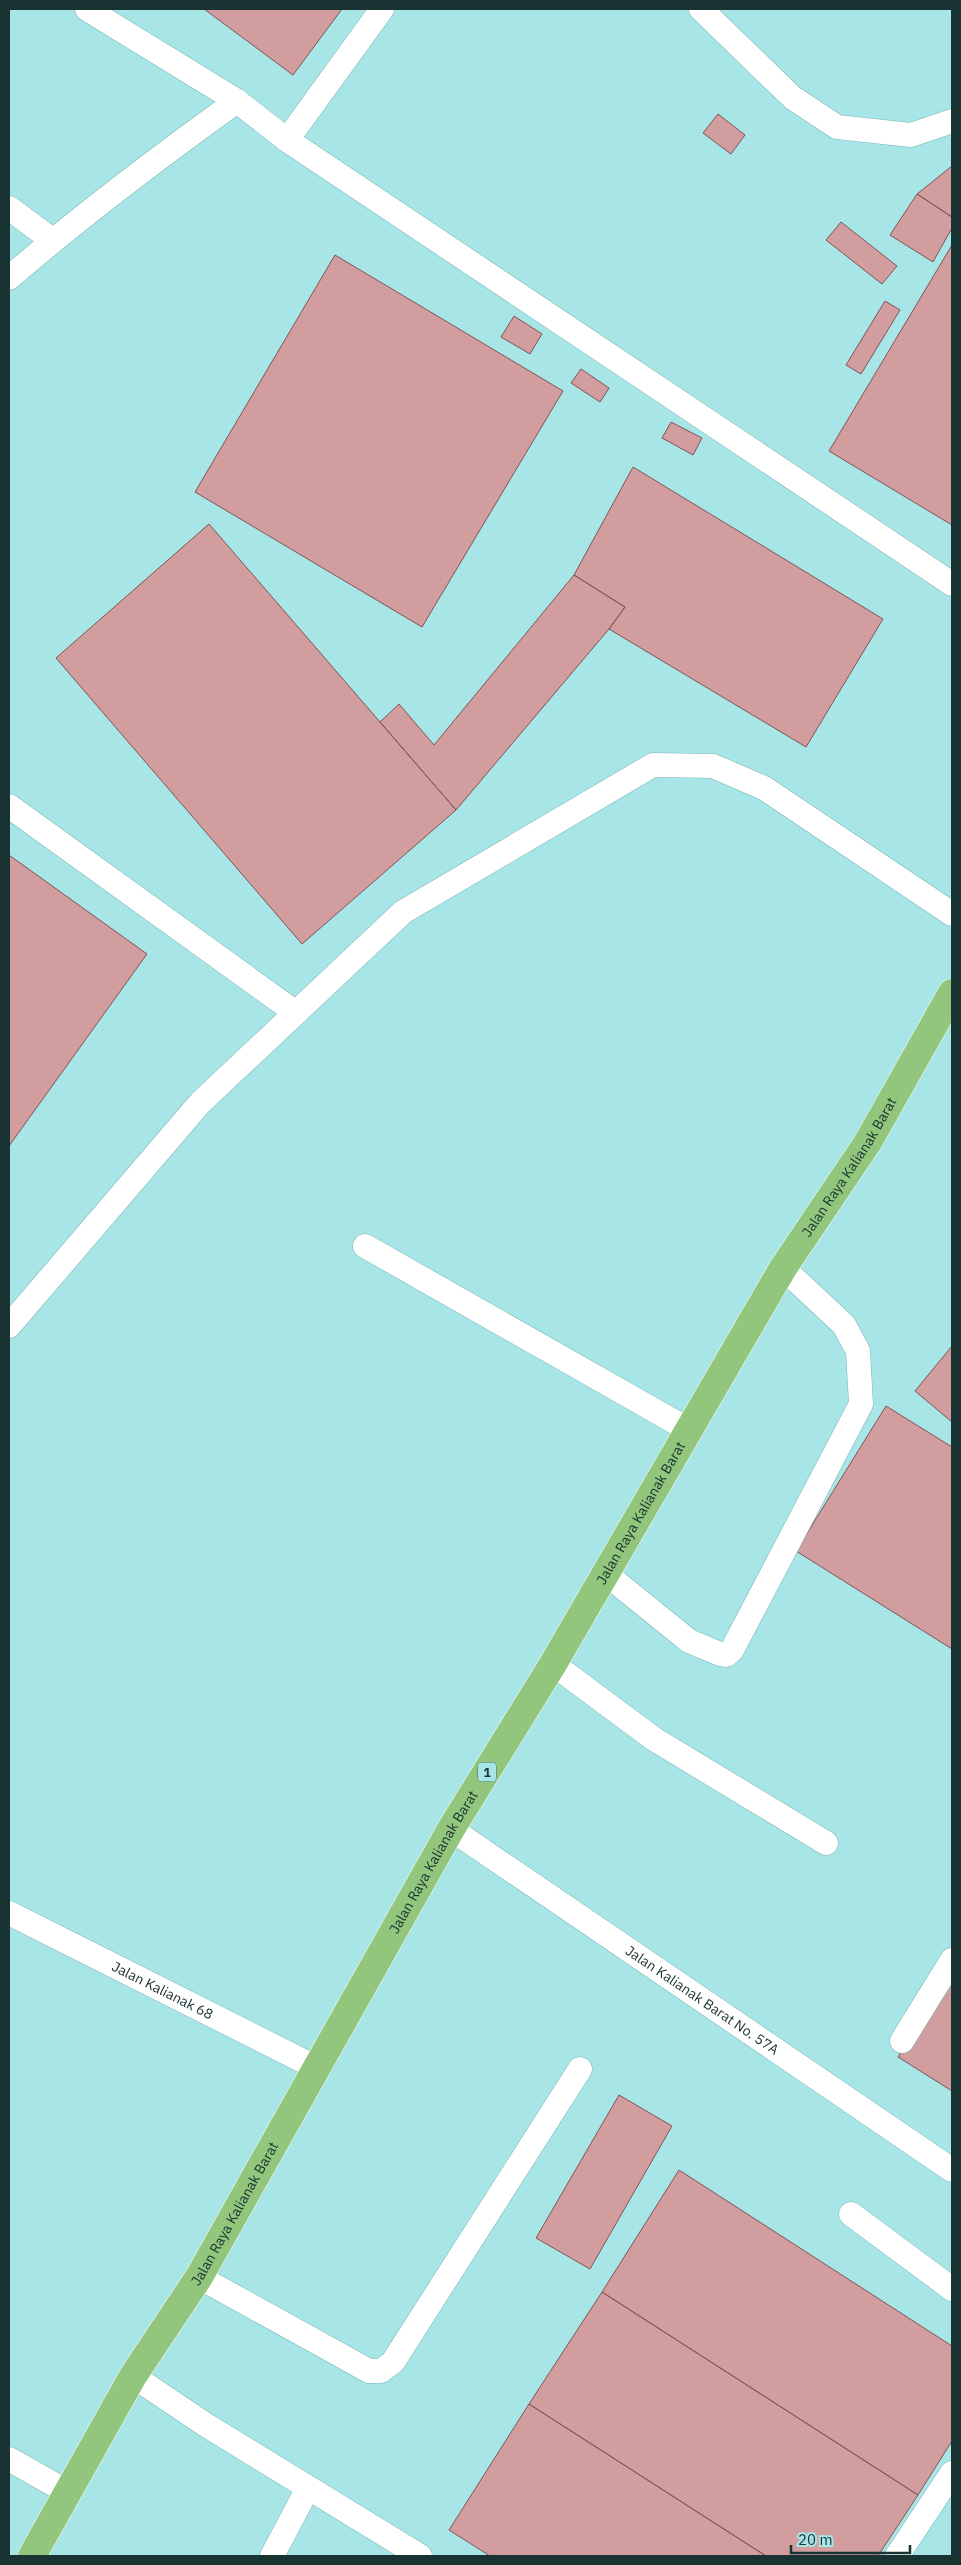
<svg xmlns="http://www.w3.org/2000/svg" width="961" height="2565" viewBox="0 0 961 2565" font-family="'IBM Plex Sans',sans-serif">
	<rect width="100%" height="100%" fill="#a8e5e6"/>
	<path fill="#d19d9e" stroke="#825456" d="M 204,9 L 342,9 L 293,75 Z
		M 718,114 L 745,135 L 731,154 L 703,133 Z
		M 952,166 L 952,217 L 917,194 Z
		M 917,194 L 952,217 L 952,228 L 933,262 L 890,235 Z
		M 841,222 L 897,266 L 882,284 L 826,240 Z
		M 952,245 L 952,525 L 829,451 Z
		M 335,255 L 563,391 L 422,627 L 195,492 Z
		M 885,301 L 900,310 L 861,374 L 846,365 Z
		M 514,316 L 542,334 L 530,354 L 501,337 Z
		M 581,369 L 609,388 L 600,402 L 571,383 Z
		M 671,422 L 702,438 L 693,455 L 662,438 Z
		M 633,467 L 883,619 L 806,747 L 609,629 L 625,607 L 574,575 Z
		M 209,524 L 456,810 L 302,944 L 56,658 Z
		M 574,575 L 625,607 L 609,629 L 456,810 L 380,722 L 399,704 L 434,745 Z
		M 9,855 L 147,954 L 9,1146 Z
		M 952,1346 L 952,1422 L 915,1391 Z
		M 886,1406 L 952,1447 L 952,1649 L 796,1551 Z
		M 952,1971 L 952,2091 L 898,2057 Z
		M 619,2095 L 672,2126 L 590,2269 L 536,2238 Z
		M 679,2170 L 952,2346 L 952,2441 L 918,2495 L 602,2292 Z
		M 602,2292 L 918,2495 L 878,2556 L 766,2556 L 529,2404 Z
		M 529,2404 L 766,2556 L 490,2556 L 449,2530 Z"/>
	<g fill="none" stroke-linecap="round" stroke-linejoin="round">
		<defs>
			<g id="service">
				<path d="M 87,9 L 237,101 L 287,140 L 952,584"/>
				<path d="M 701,9 L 793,98 L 837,127 L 911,135 L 952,121"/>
				<path d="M 287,140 L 382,9"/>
				<path d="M 9,208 L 52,240"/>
				<path d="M 9,278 C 82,215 159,157 237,101"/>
				<path d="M 9,806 L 296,1013"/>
				<path d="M 365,1246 L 689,1430"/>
				<path d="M 9,1326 L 200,1103 L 403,912 L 653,765 L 713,766 L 764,788 L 952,914"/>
				<path d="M 605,1573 L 689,1641 L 720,1654 L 726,1655 L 732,1650 L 861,1404 L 858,1351 L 844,1325 L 783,1268"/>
				<path d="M 553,1664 L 654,1739 L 826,1843"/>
				<path id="s1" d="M 451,1829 L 952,2170"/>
				<path id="s2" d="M 9,1913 L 317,2068"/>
				<path d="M 902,2041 L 952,1960"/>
				<path d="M 851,2214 L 952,2289"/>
				<path d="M 199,2277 L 369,2371 L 381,2371 L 393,2362 L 580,2069"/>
				<path d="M 133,2376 L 206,2425 L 420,2556"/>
				<path d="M 9,2459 L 69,2493"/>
				<path d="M 272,2556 L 308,2488"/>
				<path d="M 897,2556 L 952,2473"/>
			</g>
			<g id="trunk">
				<path id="s3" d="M 32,2556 L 133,2376 L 199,2277 L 451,1829 L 553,1664 L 783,1268 L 868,1142 L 952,993"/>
			</g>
		</defs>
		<use href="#service" stroke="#7ab5b6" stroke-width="25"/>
		<use href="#trunk" stroke="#fff" stroke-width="29"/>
		<use href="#service" stroke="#fff" stroke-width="24"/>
		<use href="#trunk" stroke="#92c67c" stroke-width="28"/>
	</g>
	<g text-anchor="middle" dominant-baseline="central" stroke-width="5" stroke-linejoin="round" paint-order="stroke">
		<rect fill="#a8e5e6" stroke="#446868" stroke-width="1" x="478" y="1762.5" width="18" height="19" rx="4"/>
		<g font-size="12" font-weight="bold" fill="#193232">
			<text x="487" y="1772">1</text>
		</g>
		<g font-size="14" fill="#193232" stroke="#a8e5e6">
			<text stroke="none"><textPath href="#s3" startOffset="1612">Jalan Raya Kalianak Barat</textPath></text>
			<text stroke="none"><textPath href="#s3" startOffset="1208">Jalan Raya Kalianak Barat</textPath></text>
			<text stroke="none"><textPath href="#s3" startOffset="802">Jalan Raya Kalianak Barat</textPath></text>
			<text stroke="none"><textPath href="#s2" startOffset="172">Jalan Kalianak 68</textPath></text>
			<text stroke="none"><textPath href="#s1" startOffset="304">Jalan Kalianak Barat No. 57A</textPath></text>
			<text stroke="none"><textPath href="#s3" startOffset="398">Jalan Raya Kalianak Barat</textPath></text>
		</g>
	</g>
	<rect width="961" height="2565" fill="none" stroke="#193232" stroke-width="20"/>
	<path d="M791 2545v8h119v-8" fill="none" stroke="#193232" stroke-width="2.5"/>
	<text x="798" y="2545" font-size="15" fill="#193232" stroke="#a8e5e6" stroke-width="4" paint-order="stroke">20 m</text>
</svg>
